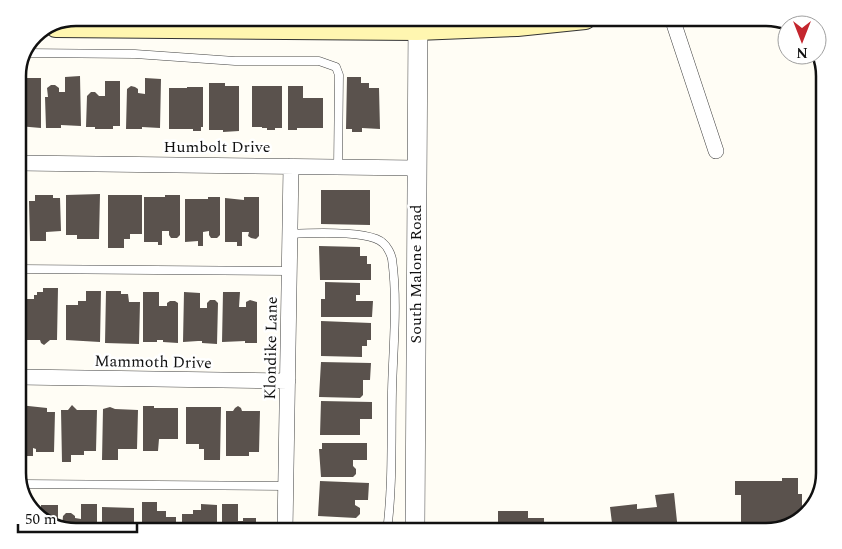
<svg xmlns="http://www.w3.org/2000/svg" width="842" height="549" viewBox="0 0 842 549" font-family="Spectral,serif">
	<rect width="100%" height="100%" fill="#fffdf5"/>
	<path fill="#5a524d" d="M 80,76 L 81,126 L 61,125 L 61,128 L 46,128 L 45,97 L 48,97 L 47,88 L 51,85 L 55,85 L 59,88 L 59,92 L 65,92 L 65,77 Z
		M 347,77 L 361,77 L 361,83 L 369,83 L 369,88 L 379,88 L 380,129 L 362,128 L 362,132 L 352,132 L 352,129 L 346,129 Z
		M 26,78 L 41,78 L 41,128 L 18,126 L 18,93 L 26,93 Z
		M 145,78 L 161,79 L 160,128 L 142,127 L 142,129 L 126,129 L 127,89 L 131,86 L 135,87 L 138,89 L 138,93 L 145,94 Z
		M 105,81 L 120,81 L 120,126 L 113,126 L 113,129 L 95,129 L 95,127 L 86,127 L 87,96 L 91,92 L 95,92 L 99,96 L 105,96 Z
		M 209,83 L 225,83 L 225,86 L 239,86 L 239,131 L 223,132 L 223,130 L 209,130 Z
		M 252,86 L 282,86 L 282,128 L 275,128 L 275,130 L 267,130 L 267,128 L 262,128 L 262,127 L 252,127 Z
		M 288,86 L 303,86 L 303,98 L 323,98 L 323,128 L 297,128 L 297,130 L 288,130 Z
		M 187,87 L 203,87 L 203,127 L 201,127 L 201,131 L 193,131 L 193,129 L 169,129 L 169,88 L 187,88 Z
		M 321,190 L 370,190 L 370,225 L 321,224 Z
		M 100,194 L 99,239 L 77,239 L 77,235 L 66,235 L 66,195 Z
		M 18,195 L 22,195 L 21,242 L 18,242 Z
		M 35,195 L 53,195 L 53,198 L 60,198 L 61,231 L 46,232 L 46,241 L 30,241 L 29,201 L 35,201 Z
		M 108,195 L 142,195 L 142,234 L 130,234 L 130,239 L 124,239 L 124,248 L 108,248 Z
		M 165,195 L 180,195 L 180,235 L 177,238 L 171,238 L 169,235 L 169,231 L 162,231 L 162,245 L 158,245 L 158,242 L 144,242 L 144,197 L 165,197 Z
		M 208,197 L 220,197 L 220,235 L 217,238 L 211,238 L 209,235 L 209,231 L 203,232 L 203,246 L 198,246 L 198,241 L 185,242 L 185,199 L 208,199 Z
		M 244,197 L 259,197 L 259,236 L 256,239 L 251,238 L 248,236 L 249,232 L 242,232 L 242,246 L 237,246 L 237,242 L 225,242 L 225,198 L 244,200 Z
		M 319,246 L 360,247 L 360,256 L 367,256 L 367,264 L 371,264 L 371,280 L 320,280 Z
		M 325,282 L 360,283 L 360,295 L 356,295 L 356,301 L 373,301 L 372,317 L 321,317 L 321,299 L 325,299 Z
		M 43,288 L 58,288 L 57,340 L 50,340 L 44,345 L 41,343 L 40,340 L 24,340 L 24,299 L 34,299 L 34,295 L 37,295 L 37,292 L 43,292 Z
		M 86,291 L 101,291 L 100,342 L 66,340 L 66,305 L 78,305 L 78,301 L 86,301 Z
		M 106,291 L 121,291 L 121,294 L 128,294 L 129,302 L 140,302 L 139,344 L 105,343 Z
		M 143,292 L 159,292 L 159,306 L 167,306 L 167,303 L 170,301 L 175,301 L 178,303 L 178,343 L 163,342 L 163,340 L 157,340 L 157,342 L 143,342 Z
		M 184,292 L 200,293 L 200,308 L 207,308 L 207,303 L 210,300 L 215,300 L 218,303 L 217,344 L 202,343 L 202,341 L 198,341 L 183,342 Z
		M 223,292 L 240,292 L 239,307 L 246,307 L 246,302 L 250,300 L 257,302 L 257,343 L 245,343 L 245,341 L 222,342 Z
		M 18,303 L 20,304 L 20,312 L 22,312 L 22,337 L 18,337 Z
		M 321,321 L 371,323 L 371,340 L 367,340 L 367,346 L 362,346 L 362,357 L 321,356 Z
		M 321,362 L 371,363 L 370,380 L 363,380 L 363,395 L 360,398 L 319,397 Z
		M 321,401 L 372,402 L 372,419 L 360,419 L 360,435 L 320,435 Z
		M 19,405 L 47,408 L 47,412 L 55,412 L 54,452 L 36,452 L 36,449 L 33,448 L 33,456 L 21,456 L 21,454 L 18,454 Z
		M 72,405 L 77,410 L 97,410 L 96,451 L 84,451 L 84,455 L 71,455 L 71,462 L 62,462 L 61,410 L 68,410 Z
		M 143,406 L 154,406 L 154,408 L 178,408 L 178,439 L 159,439 L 158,451 L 143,451 Z
		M 238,406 L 241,408 L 242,411 L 260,411 L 259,452 L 249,452 L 249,456 L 226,456 L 226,411 L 233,411 L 235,408 Z
		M 110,407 L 115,409 L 138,410 L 137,449 L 118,449 L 118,460 L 102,460 L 103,409 Z
		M 186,407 L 221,407 L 220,460 L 204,460 L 204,449 L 199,449 L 199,444 L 186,444 Z
		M 322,443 L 367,443 L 367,460 L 353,460 L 353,466 L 356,469 L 356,474 L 353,477 L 321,477 L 319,449 L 322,449 Z
		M 782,478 L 798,478 L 798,494 L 802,494 L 802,517 L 795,524 L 766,531 L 741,531 L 741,495 L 735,495 L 735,481 L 782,481 Z
		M 320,481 L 369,483 L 368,500 L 355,500 L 355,505 L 360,508 L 360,514 L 356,518 L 318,516 Z
		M 674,493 L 678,531 L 620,531 L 619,522 L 612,523 L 610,507 L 637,504 L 637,509 L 657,507 L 655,495 Z
		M 142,502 L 157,502 L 157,511 L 166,511 L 166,517 L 176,517 L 176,531 L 142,531 Z
		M 81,504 L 97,504 L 97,531 L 76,532 L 62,527 L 63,516 L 66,513 L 71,513 L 75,516 L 75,518 L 81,519 Z
		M 201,504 L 217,505 L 217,531 L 182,531 L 182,514 L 193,514 L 193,510 L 201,510 Z
		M 222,504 L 238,504 L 238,521 L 243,521 L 243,518 L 256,518 L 256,531 L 222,531 Z
		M 41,505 L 58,505 L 58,526 L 44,522 L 41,517 Z
		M 102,507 L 134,508 L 134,531 L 102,531 Z
		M 498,511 L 528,511 L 528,518 L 544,518 L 544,531 L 487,531 L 487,525 L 498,526 Z
		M 319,523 L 365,523 L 365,531 L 319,531 Z"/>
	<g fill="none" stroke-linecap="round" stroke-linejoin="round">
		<defs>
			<path id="service" d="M 26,53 L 135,54 L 235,61 L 319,61 L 336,67 L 339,75 L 338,167
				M 290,234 C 309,233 370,230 383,243 C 387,246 391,254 392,259 C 398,302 393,348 392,391 C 391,438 393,485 387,531
				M 18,269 L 289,271
				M 22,484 L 286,486"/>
			<path id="minor" d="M 672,18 L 716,151
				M 18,163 L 417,168
				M 18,377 L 288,381
				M 285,531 L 291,166"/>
			<path id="tertiary" d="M 415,531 L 418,18"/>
			<path id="secondary" d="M 56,26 L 417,29 L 517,25 L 585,18"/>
		</defs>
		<use href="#service" stroke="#444" stroke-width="9"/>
		<use href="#minor" stroke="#444" stroke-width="16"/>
		<use href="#tertiary" stroke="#444" stroke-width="20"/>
		<use href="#secondary" stroke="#333" stroke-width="24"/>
		<use href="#service" stroke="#fff" stroke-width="8"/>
		<use href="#minor" stroke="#fff" stroke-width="15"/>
		<use href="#tertiary" stroke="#fff" stroke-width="19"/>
		<use href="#secondary" stroke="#fff6b0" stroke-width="22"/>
	</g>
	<g text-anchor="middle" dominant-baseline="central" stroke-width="5" stroke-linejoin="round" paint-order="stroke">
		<g font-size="16" fill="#111" stroke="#fff">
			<text x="217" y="147">Humbolt Drive</text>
			<text transform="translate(416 274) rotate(-90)">South Malone Road</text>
			<text transform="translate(271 348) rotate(-89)">Klondike Lane</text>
			<text transform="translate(153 362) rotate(1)">Mammoth Drive</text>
		</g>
	</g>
	<path d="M0 0H842V549H0ZM76 26H766A50 50 0 0 1 816 76V473A50 50 0 0 1 766 523H76A50 50 0 0 1 26 473V76A50 50 0 0 1 76 26Z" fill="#fff" fill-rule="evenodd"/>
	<path fill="none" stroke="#111" stroke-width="2.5" d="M76 26H766A50 50 0 0 1 816 76V473A50 50 0 0 1 766 523H76A50 50 0 0 1 26 473V76A50 50 0 0 1 76 26Z"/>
	<g transform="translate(802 40) rotate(180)"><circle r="24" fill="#ffffff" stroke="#a0a0a0"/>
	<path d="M0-4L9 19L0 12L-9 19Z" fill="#c4262e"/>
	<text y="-8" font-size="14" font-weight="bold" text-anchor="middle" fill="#111111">N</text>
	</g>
	<path d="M18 524v8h119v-8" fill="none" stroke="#111111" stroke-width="2.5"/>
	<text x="25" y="524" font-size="15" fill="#111111" stroke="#ffffff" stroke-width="4" paint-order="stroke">50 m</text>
</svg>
